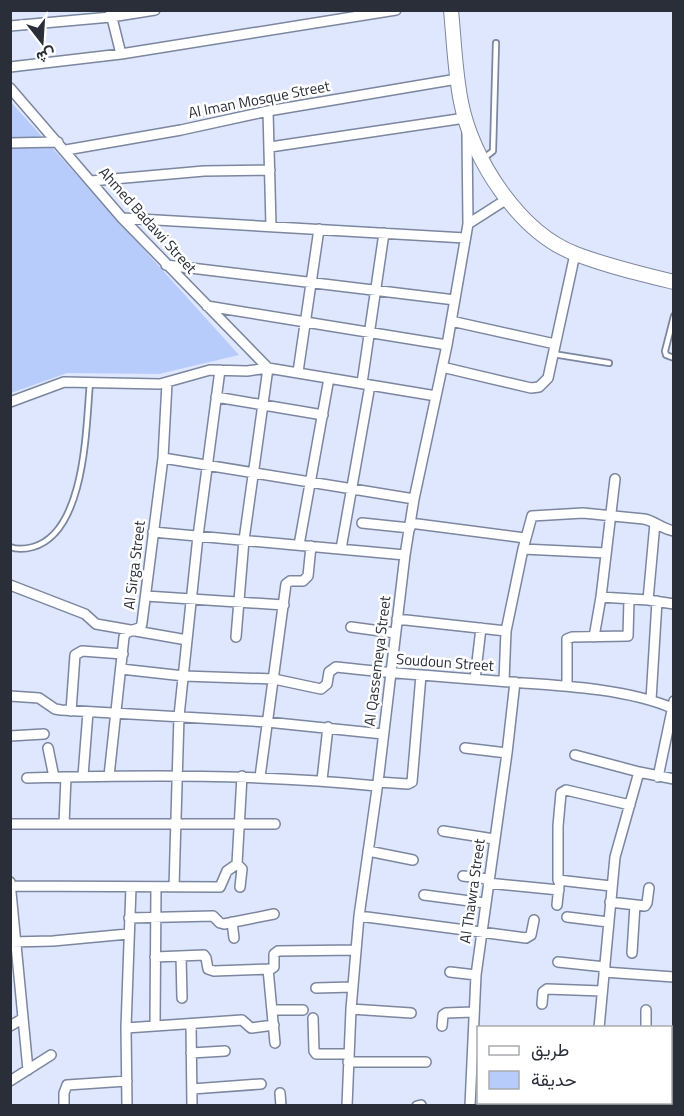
<svg xmlns="http://www.w3.org/2000/svg" width="684" height="1116" viewBox="0 0 684 1116" font-family="'Titillium Web',Vazirmatn,sans-serif">
	<rect width="100%" height="100%" fill="#dee7fd"/>
	<path fill="#b8ccfb" d="M 10,101 L 239,355 L 159,374 L 67,373 L 11,393 Z"/>
	<g fill="none" stroke-linecap="round" stroke-linejoin="round">
		<defs>
			<path id="lane" d="M 484,158 L 493,151 L 496,43
				M 674,316 L 665,351 L 666,355 L 674,358
				M 553,354 L 609,363
				M 10,547 C 18,550 26,549 33,547 C 86,532 86,426 90,382"/>
			<path id="street" d="M 110,10 L 121,54
				M 10,26 L 111,17 L 155,10
				M 10,67 L 121,54 L 396,10
				M 10,88 L 122,218 L 268,368
				M 268,111 L 271,226
				M 10,143 L 58,142
				M 270,147 L 465,118
				M 66,150 L 181,130 L 268,111 L 457,79
				M 91,181 L 204,171 L 270,170
				M 122,218 L 465,238
				M 468,224 L 507,199
				M 166,265 L 455,300
				M 207,306 L 447,345
				M 451,321 L 555,344
				M 442,367 L 531,388 L 539,387 L 548,378 L 575,254
				M 298,372 L 319,229
				M 362,383 L 384,233
				M 216,397 L 323,415
				M 10,402 L 64,382 L 160,384 L 210,370 L 247,371 L 268,368 L 436,396
				M 163,458 L 414,499
				M 362,523 L 410,528
				M 410,523 L 525,538
				M 153,532 L 405,555
				M 299,545 L 329,378
				M 341,549 L 370,385
				M 523,549 L 606,553
				M 10,585 L 85,614 L 96,624 L 187,640
				M 146,596 L 284,605
				M 601,597 L 648,600 L 674,604
				M 648,600 L 655,523
				M 397,619 L 506,631
				M 351,627 L 395,633
				M 236,637 L 244,540 L 268,368
				M 594,637 L 601,597 L 615,479
				M 121,669 L 184,676 L 274,679 L 321,689 L 327,684 L 329,672 L 336,667 C 398,674 461,678 523,683 C 570,686 630,690 672,708
				M 475,679 L 481,628
				M 504,681 L 506,631 L 523,549 L 532,516 L 583,513 L 644,519 C 655,521 662,529 674,531
				M 567,686 L 567,639 L 572,637 L 628,636 L 629,599
				M 10,696 L 39,698 L 55,709 L 61,710 L 267,722 L 383,734
				M 651,700 L 657,601
				M 71,711 L 75,655 L 82,651 L 123,654
				M 10,736 L 44,734
				M 48,748 L 54,777
				M 465,748 L 507,753
				M 575,755 L 639,772 L 674,779
				M 83,776 L 88,712
				M 109,776 L 124,637 L 126,633 L 141,627 L 142,623 L 163,458 L 167,383
				M 260,777 L 286,584 L 290,581 L 303,581 L 308,576 L 311,546
				M 658,777 L 674,701
				M 27,778 C 144,775 261,774 377,786
				M 322,780 L 328,727
				M 378,782 L 408,784 L 412,782 L 421,675
				M 10,824 L 275,824
				M 64,824 L 66,777
				M 443,831 L 494,839
				M 368,851 L 413,860
				M 237,864 L 242,869 L 240,887
				M 463,876 L 488,879
				M 10,882 L 28,1070
				M 488,883 L 559,890
				M 10,886 L 220,887 L 227,871 L 237,864 L 242,776
				M 611,886 L 558,880 L 558,826 L 561,793 L 566,790 L 630,805
				M 174,887 L 179,716 L 198,536 L 220,370
				M 424,895 L 485,903
				M 610,902 L 645,906 L 647,903 L 649,888
				M 557,905 L 559,886
				M 359,916 L 526,938 L 531,935 L 534,920
				M 567,917 L 608,922
				M 129,918 L 213,916 L 220,923 L 224,924 L 274,914
				M 232,922 L 234,938
				M 10,942 L 53,941 L 128,934
				M 632,953 L 635,905
				M 181,956 L 182,998
				M 155,957 L 204,955 L 206,958 L 208,969 L 214,971 L 271,969 L 274,967 L 274,954 L 278,951 L 356,950
				M 558,962 L 605,967
				M 268,969 L 275,1043
				M 450,972 L 476,975
				M 604,972 L 674,977
				M 316,988 L 353,987
				M 542,1004 L 543,992 L 547,989 L 602,991
				M 351,1009 L 411,1013
				M 272,1010 L 303,1010
				M 313,1018 L 314,1051 L 316,1054 L 349,1054
				M 191,1024 L 192,1106
				M 10,1026 L 22,1019
				M 155,1026 L 156,887
				M 442,1026 L 443,1015 L 446,1013 L 473,1012
				M 126,1028 L 242,1020 L 251,1028 L 274,1025
				M 599,1028 L 615,857 L 639,772
				M 646,1028 L 646,1010
				M 670,1044 L 674,1044
				M 191,1053 L 225,1051
				M 348,1062 L 426,1062
				M 10,1081 L 51,1055
				M 192,1089 L 261,1084
				M 670,1089 L 674,1089
				M 280,1093 L 281,1106
				M 64,1106 L 64,1093 L 67,1085 L 127,1081
				M 127,1106 L 126,1028 L 131,887
				M 347,1106 L 351,1009 L 359,916 L 378,782 L 405,555 L 414,499 L 447,345 L 468,224 L 467,133
				M 417,1106 L 421,1105
				M 470,1106 L 476,975 L 507,753 L 515,682
				M 597,1106 L 597,1102"/>
			<path id="secondary" d="M 451,10 C 454,41 455,72 461,102 C 472,160 520,233 576,254 C 607,266 641,274 674,282"/>
		</defs>
		<use href="#lane" stroke="#7b869f" stroke-width="8"/>
		<use href="#street" stroke="#7b869f" stroke-width="12"/>
		<use href="#secondary" stroke="#7b869f" stroke-width="16"/>
		<use href="#lane" stroke="#fff" stroke-width="4.5"/>
		<use href="#street" stroke="#fff" stroke-width="9"/>
		<use href="#secondary" stroke="#fff" stroke-width="14"/>
	</g>
	<g text-anchor="middle" dominant-baseline="central" stroke-width="5" stroke-linejoin="round" paint-order="stroke">
		<g font-size="15" fill="#292e38" stroke="#fff">
			<text transform="translate(259 99) rotate(-11)">Al Iman Mosque Street</text>
			<text transform="translate(148 220) rotate(48)">Ahmed Badawi Street</text>
			<text transform="translate(134 565) rotate(-83)">Al Sirga Street</text>
			<text transform="translate(377 661) rotate(-83)">Al Qassemeya Street</text>
			<text transform="translate(445 662) rotate(4)">Soudoun Street</text>
			<text transform="translate(472 891) rotate(-82)">Al Thawra Street</text>
		</g>
	</g>
	<rect width="684" height="1116" fill="none" stroke="#292e38" stroke-width="24"/>
	<rect x="477" y="1026" width="195" height="78" fill="#ffffff" stroke="#a9abaf" stroke-width="1.5"/>
	<rect x="489" y="1046" width="30" height="9" fill="#ffffff" stroke="#a9abaf" stroke-width="1.5"/>
	<text x="531" y="1056" font-size="18" fill="#292e38">طريق</text>
	<rect x="489" y="1071" width="30" height="18" fill="#b8ccfb" stroke="#a9abaf" stroke-width="1.5"/>
	<text x="531" y="1086" font-size="18" fill="#292e38">حديقة</text>
	<g transform="translate(42 42) rotate(163)" stroke="#ffffff" stroke-width="4.5" paint-order="stroke">
	<path d="M0-4.5L10 22L0 15L-10 22Z" fill="#292e38"/>
	<text y="-9" font-size="16" font-weight="bold" text-anchor="middle" fill="#292e38">ش</text>
	</g>
</svg>
